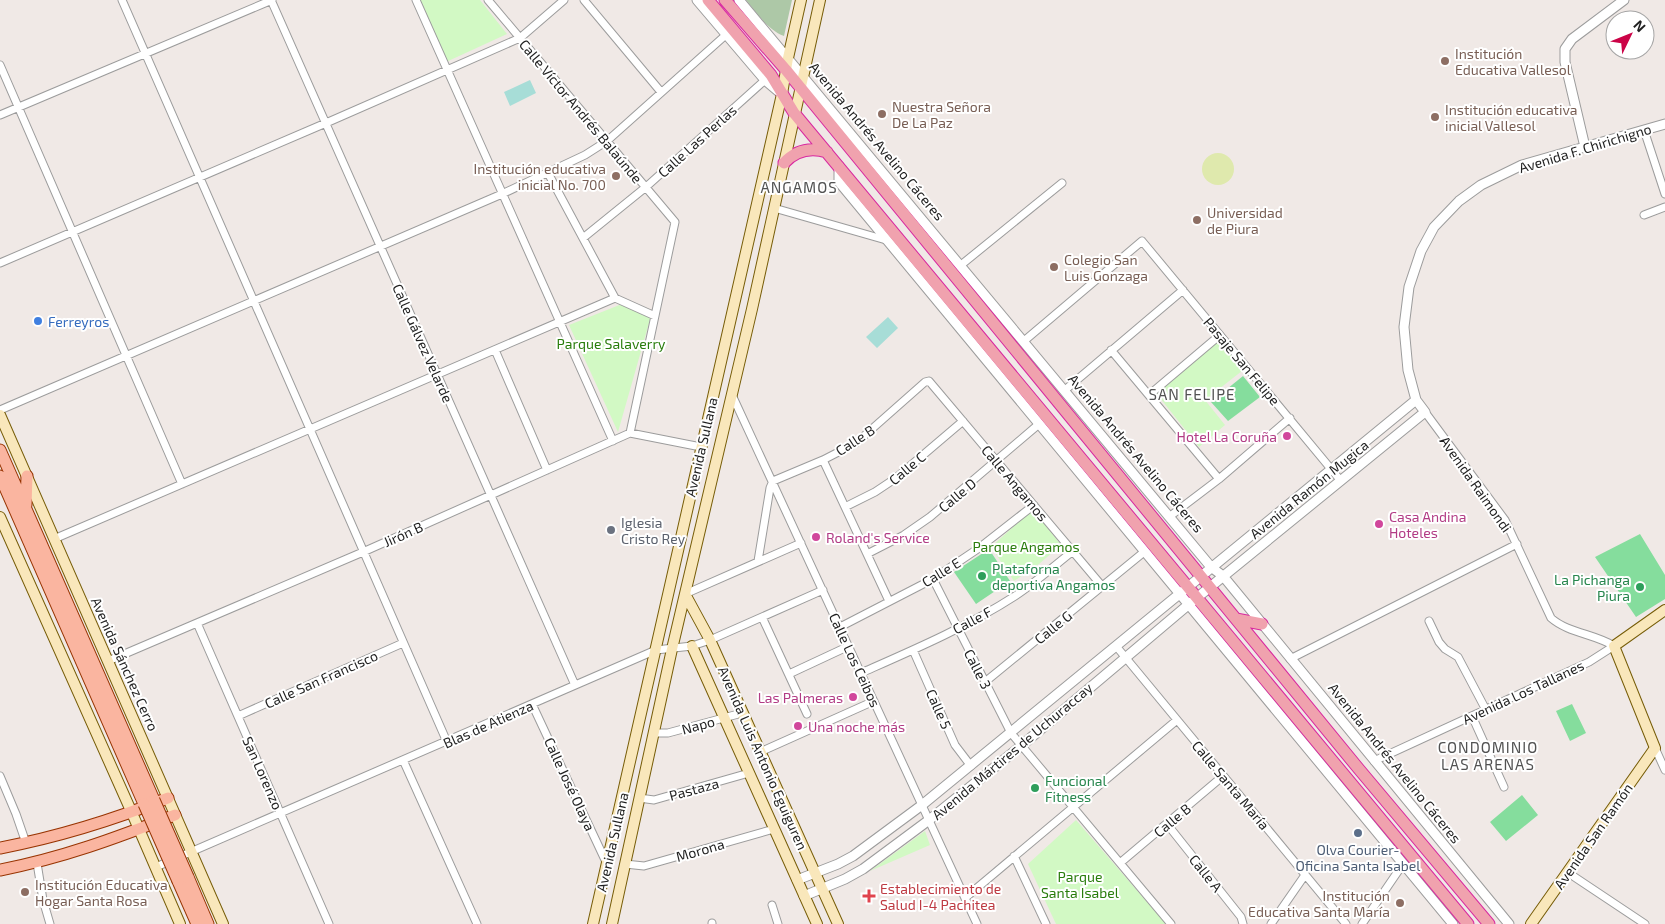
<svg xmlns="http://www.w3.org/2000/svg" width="1665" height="924" viewBox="0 0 1665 924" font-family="'Exo 2',sans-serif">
	<rect width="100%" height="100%" fill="#f0e9e6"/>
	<path fill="#dfe9ad" d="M1202 169a16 16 0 1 1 32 0a16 16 0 1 1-32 0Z"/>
	<path fill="#adc8a7" d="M 746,0 L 792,0 L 784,36 C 768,30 757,13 746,0 Z"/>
	<path fill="#d2f9c4" d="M 418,0 L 480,0 L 507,34 L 446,62 Z
		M 622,304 L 651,316 L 618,432 L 569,325 Z
		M 1222,337 L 1247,367 L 1205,400 L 1225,425 L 1199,447 L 1156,393 Z
		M 1033,509 L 1061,545 L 1039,564 L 1014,581 L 991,547 Z
		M 1076,820 L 1166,924 L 1056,924 L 1028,864 Z
		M 925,831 L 930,845 L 870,871 Z"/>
	<path fill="#85dd9d" d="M 1243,376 L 1260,397 L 1228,421 L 1211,402 Z
		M 1640,534 L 1665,575 L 1665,599 L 1636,617 L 1595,557 Z
		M 989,549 L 1010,581 L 976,604 L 954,572 Z
		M 1572,704 L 1586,733 L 1570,741 L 1556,711 Z
		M 1522,795 L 1538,815 L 1506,841 L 1490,822 Z"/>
	<path fill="#a7ddd7" d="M 530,80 L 536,93 L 510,106 L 504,92 Z
		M 888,317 L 898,328 L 877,348 L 866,337 Z"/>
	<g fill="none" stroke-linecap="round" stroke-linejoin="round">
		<defs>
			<path id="minor" d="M 122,0 L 447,742
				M 271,0 L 575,685
				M 416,0 L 613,441
				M 488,0 L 675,222 L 630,433
				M 584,0 L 661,92
				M 0,65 L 182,484
				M 0,115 L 272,0
				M 1644,130 L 1665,194
				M 548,173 L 615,298
				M 774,208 L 886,240
				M 1644,215 L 1665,207
				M 583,238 L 646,187 L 765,80
				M 0,263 L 326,123 L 520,38 L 564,0
				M 961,265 L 1062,183
				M 615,298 L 655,316
				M 1024,341 L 1142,241 L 1341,481
				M 495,350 L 547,470
				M 1111,350 L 1219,479
				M 1065,390 L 1183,290
				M 732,395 L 977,924
				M 1149,395 L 1220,335
				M 0,410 L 502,194 L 585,155 L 607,141 L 728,33
				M 823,460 L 889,601
				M 845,507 L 875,492 L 896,478 L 963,421
				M 1169,517 L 1219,479 L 1290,418
				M 54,539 L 615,298
				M 867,554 L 904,535 L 930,517 L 1039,424
				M 758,561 L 770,488 L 773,481 L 823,460 L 856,443 L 925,382 L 929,381 L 1102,586
				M 933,579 L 1011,733 L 1171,924
				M 685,594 L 801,543
				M 762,617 L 807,714
				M 1429,621 L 1439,642 L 1445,649 L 1458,657 L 1486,710
				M 197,623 L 329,924
				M 840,627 L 933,579 L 979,548 L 1034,505
				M 1116,646 L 1346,924
				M 913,650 L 955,745 L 971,766
				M 1290,659 L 1517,544
				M 108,661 L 363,552 L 630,433 L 701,447
				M 861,673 C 913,650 967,627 1015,596 C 1036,582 1054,566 1073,551
				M 789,674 L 849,646
				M 985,682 L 1144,552
				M 532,704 L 606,862
				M 238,716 L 403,643
				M 1472,716 L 1504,787
				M 654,733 L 668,733 L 742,713
				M 1655,748 L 1665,770
				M 760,752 L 874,701
				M 403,760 L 477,924
				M 1374,761 L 1589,662 L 1614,646 C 1595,634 1568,633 1551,618 L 1505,520 L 1425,412
				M 0,776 L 16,814 L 26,843
				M 639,798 L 654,800 L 749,773
				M 1167,824 L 1241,917 L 1243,924
				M 1014,856 L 1046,924
				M 37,863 L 43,900 L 50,924
				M 1120,863 L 1223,776
				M 625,864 L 644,866 L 774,829
				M 156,867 L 656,650 L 692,646 L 710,640 L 823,590
				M 1567,872 L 1645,924
				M 965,898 L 1177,720
				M 772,905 L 778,924
				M 712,923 L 712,924
				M 1271,924 L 1305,875
				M 1362,924 L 1403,864"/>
			<path id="tertiary" d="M 697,0 L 765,80 L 778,91
				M 739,0 L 1211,567 L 1223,576 L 1509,924
				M 1585,147 L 1565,62 L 1565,49 L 1572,39 L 1624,0
				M 839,166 L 839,182 L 1453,924
				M 797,880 L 838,864 L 853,856 L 922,805 L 1416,400
				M 804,896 L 845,879 L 863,869 L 929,820 L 1021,746 L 1188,605 L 1425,412 L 1416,400 L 1408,370 L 1404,327 L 1409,287 L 1421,251 L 1434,227 L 1459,201 L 1481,185 L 1522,165 L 1665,124"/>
			<path id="secondary" d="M 0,415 L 223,924
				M 0,517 L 132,813 L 180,924
				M 685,594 L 710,640 L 838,924
				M 692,646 L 817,924
				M 593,924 L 782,94 L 788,58 L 801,0
				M 612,924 L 672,649 L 752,309 L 820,0
				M 1531,924 L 1655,748 L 1614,646 L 1665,610"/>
			<path id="primary" d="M 0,450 L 154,800
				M 0,476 L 144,804
				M 26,505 L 27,476
				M 0,848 C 58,837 113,820 168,798
				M 0,870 C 62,858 116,838 175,815
				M 188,877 L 208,924
				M 178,881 L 197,924"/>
			<path id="trunk" d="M 708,0 L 771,75 L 794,113 L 1468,924
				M 725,0 L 786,70 L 1358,768 L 1489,924
				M 784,163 C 796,150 810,147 827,152
				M 1236,619 L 1262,624"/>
		</defs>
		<use href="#minor" stroke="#9c9c9c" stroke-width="9"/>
		<use href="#tertiary" stroke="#9c9c9c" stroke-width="11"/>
		<use href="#secondary" stroke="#765c07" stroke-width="12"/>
		<use href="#primary" stroke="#983402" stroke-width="13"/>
		<use href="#trunk" stroke="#d828a0" stroke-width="13"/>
		<use href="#minor" stroke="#fff" stroke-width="7"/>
		<use href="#tertiary" stroke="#fff" stroke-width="9"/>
		<use href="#secondary" stroke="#f9e7bb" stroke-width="10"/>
		<use href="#primary" stroke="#fab5a0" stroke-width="11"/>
		<use href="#trunk" stroke="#f0a2ae" stroke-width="11"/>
		<defs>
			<path id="primary-bridge" d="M 154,800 L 188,877
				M 144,804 L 178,881"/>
		</defs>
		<use href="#primary-bridge" stroke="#983402" stroke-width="13" stroke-linecap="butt"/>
		<use href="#primary-bridge" stroke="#fab5a0" stroke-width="11"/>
	</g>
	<g fill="#8d6e63" stroke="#fff" stroke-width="2">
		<circle cx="1445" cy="61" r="5"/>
		<circle cx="882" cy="114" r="5"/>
		<circle cx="1435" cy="117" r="5"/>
		<circle cx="616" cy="176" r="5"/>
		<circle cx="1197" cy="220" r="5"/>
		<circle cx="1054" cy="267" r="5"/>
		<circle cx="25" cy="892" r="5"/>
		<circle cx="1400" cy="903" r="5"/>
	</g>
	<circle fill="#3f7fe0" stroke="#fff" stroke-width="2" cx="38" cy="321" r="5"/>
	<g fill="#d1479c" stroke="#fff" stroke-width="2">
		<circle cx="1287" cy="436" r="5"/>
		<circle cx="1379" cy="524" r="5"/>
		<circle cx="816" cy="537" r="5"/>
		<circle cx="853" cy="697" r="5"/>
		<circle cx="798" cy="726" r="5"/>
	</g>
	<circle fill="#6b7280" stroke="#fff" stroke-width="2" cx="611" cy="530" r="5"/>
	<g fill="#2e9e5b" stroke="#fff" stroke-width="2">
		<circle cx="982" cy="576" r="5"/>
		<circle cx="1640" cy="587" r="5"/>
		<circle cx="1035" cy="788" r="5"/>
	</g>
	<circle fill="#5c6f8a" stroke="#fff" stroke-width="2" cx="1358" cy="833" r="5"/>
	<path fill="#e0444e" stroke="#fff" stroke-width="2" d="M866.5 888.5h5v5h5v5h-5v5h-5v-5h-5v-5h5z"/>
	<g text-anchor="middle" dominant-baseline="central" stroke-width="4" stroke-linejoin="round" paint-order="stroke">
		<g font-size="14" fill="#785e54" stroke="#fff" text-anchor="start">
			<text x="1455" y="53">Institución<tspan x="1455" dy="16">Educativa Vallesol</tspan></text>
			<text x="892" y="106">Nuestra Señora<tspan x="892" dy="16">De La Paz</tspan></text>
			<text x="1445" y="109">Institución educativa<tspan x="1445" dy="16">inicial Vallesol</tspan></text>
			<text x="606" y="168" text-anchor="end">Institución educativa<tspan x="606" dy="16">inicial No. 700</tspan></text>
			<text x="1207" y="212">Universidad<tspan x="1207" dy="16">de Piura</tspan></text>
			<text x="1064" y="259">Colegio San<tspan x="1064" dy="16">Luis Gonzaga</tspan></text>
			<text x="35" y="884">Institución Educativa<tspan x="35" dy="16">Hogar Santa Rosa</tspan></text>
			<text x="1390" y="895" text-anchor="end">Institución<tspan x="1390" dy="16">Educativa Santa María</tspan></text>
		</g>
		<g font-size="14" fill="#1f1f1f" stroke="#fff">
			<text transform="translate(581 111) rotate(50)">Calle Víctor Andrés Balaúnde</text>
			<text transform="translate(697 141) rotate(-42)">Calle Las Perlas</text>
			<text transform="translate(877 141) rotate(50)">Avenida Andrés Avelino Cáceres</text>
			<text transform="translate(1585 148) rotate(-17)">Avenida F. Chirichigno</text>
			<text transform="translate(423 343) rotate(66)">Calle Gálvez Velarde</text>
			<text transform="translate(1242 361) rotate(50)">Pasaje San Felipe</text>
			<text transform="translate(855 440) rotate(-33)">Calle B</text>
			<text transform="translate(701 447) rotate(-77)">Avenida Sullana</text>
			<text transform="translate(1136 453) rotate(50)">Avenida Andrés Avelino Cáceres</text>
			<text transform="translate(907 468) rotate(-40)">Calle C</text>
			<text transform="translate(1015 483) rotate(50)">Calle Angamos</text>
			<text transform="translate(1476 484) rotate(55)">Avenida Raimondi</text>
			<text transform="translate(1309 489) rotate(-39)">Avenida Ramón Mugica</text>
			<text transform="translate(957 495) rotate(-40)">Calle D</text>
			<text transform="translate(403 534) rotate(-24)">Jirón B</text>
			<text transform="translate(941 572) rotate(-31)">Calle E</text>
			<text transform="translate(972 620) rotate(-28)">Calle F</text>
			<text transform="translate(1053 627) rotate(-39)">Calle G</text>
			<text transform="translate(855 660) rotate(65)">Calle Los Ceibos</text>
			<text transform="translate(125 664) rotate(66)">Avenida Sánchez Cerro</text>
			<text transform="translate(978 669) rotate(63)">Calle 3</text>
			<text transform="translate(321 679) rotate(-24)">Calle San Francisco</text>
			<text transform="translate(1523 692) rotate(-25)">Avenida Los Tallanes</text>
			<text transform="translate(939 709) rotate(66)">Calle 5</text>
			<text transform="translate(488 724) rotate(-24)">Blas de Atienza</text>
			<text transform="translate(698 725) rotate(-15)">Napo</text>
			<text transform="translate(1012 751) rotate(-40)">Avenida Mártires de Uchuraccay</text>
			<text transform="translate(763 758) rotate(66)">Avenida Luis Antonio Eguiguren</text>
			<text transform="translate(1395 763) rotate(51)">Avenida Andrés Avelino Cáceres</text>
			<text transform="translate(263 773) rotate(66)">San Lorenzo</text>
			<text transform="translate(570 784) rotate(65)">Calle José Olaya</text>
			<text transform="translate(1231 785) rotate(50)">Calle Santa María</text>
			<text transform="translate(694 789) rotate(-15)">Pastaza</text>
			<text transform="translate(1172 820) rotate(-40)">Calle B</text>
			<text transform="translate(1593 836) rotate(-55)">Avenida San Ramón</text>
			<text transform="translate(612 842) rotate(-77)">Avenida Sullana</text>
			<text transform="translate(700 850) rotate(-16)">Morona</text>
			<text transform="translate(1206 873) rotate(51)">Calle A</text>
		</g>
		<g font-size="14" fill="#366cbe" stroke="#fff" text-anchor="start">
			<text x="48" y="321">Ferreyros</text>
		</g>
		<g font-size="14" fill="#2a7d0d" stroke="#fff">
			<text x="611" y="343">Parque Salaverry</text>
			<text x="1026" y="546">Parque Angamos</text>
			<text x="1080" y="876">Parque<tspan x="1080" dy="16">Santa Isabel</tspan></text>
		</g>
		<g font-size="14" fill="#b23c85" stroke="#fff" text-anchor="start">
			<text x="1277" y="436" text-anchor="end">Hotel La Coruña</text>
			<text x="1389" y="516">Casa Andina<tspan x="1389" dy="16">Hoteles</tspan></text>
			<text x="826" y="537">Roland's Service</text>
			<text x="843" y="697" text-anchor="end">Las Palmeras</text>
			<text x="808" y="726">Una noche más</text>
		</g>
		<g font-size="14" fill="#5b616d" stroke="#fff" text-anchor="start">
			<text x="621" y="522">Iglesia<tspan x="621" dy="16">Cristo Rey</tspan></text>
		</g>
		<g font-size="14" fill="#27864d" stroke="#fff" text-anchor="start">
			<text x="992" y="568">Plataforna<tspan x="992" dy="16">deportiva Angamos</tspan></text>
			<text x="1630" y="579" text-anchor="end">La Pichanga<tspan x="1630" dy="16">Piura</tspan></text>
			<text x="1045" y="780">Funcional<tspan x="1045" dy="16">Fitness</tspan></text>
		</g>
		<g font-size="14" fill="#4e5e75" stroke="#fff">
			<text x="1358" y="849">Olva Courier-<tspan x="1358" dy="16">Oficina Santa Isabel</tspan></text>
		</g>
		<g font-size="14" fill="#be3a42" stroke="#fff" text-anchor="start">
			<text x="880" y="888">Establecimiento de<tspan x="880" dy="16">Salud I-4 Pachitea</tspan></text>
		</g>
		<g font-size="15" letter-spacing="1" fill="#525252" stroke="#fff">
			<text x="799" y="187">ANGAMOS</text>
			<text x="1192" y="394">SAN FELIPE</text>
			<text x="1488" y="747">CONDOMINIO<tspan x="1488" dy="17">LAS ARENAS</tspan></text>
		</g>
	</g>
	<g transform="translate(1630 35) rotate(47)"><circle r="24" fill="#ffffff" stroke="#a5a5a5"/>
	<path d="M0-4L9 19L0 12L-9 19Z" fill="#cb0347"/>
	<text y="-8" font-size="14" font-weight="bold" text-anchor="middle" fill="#1f1f1f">N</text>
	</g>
</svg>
